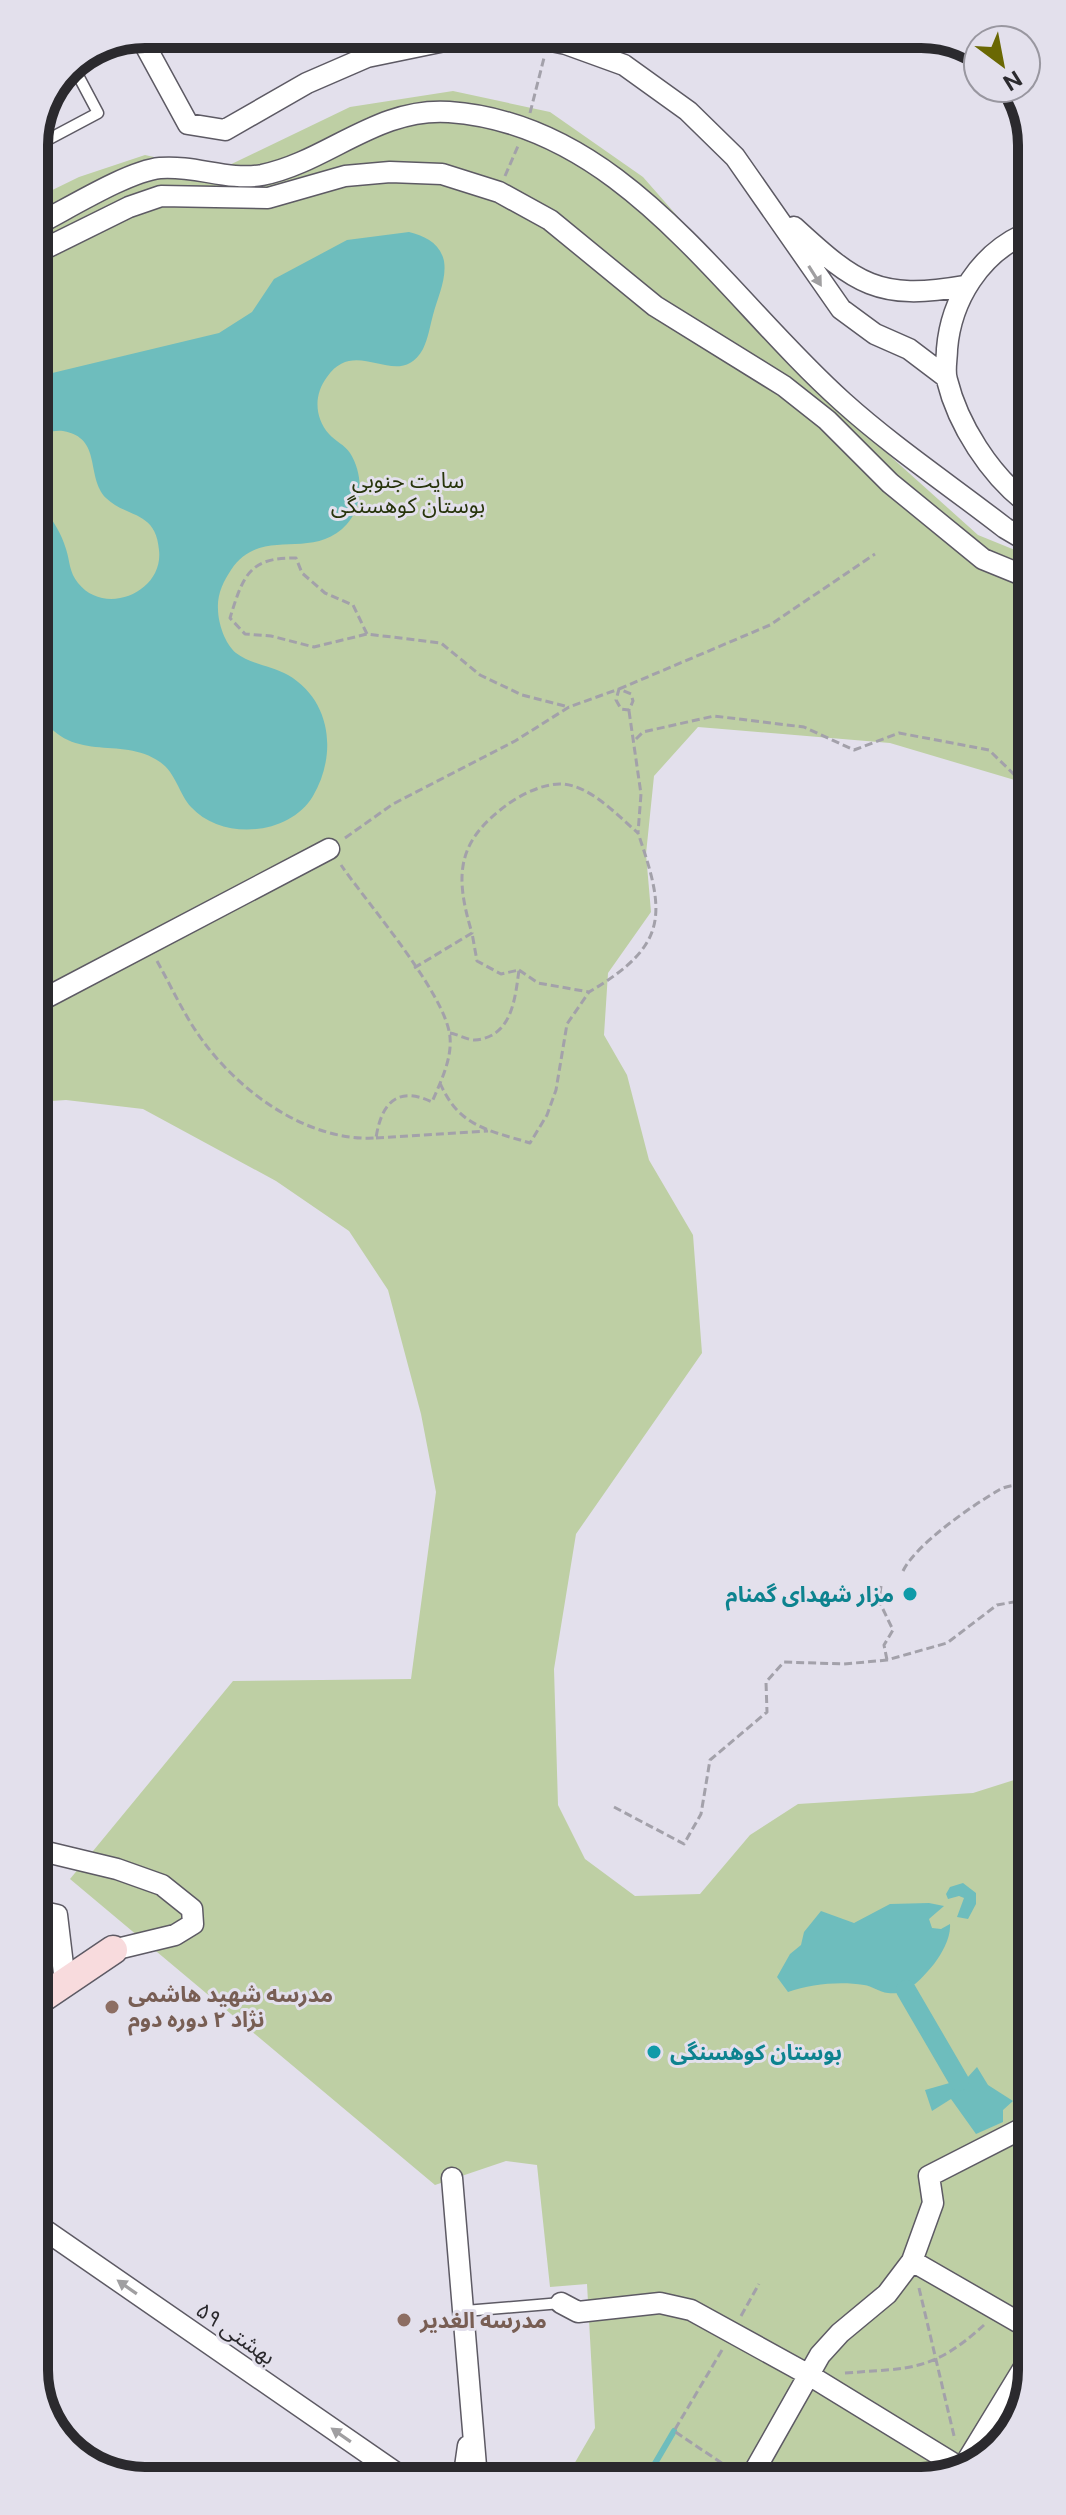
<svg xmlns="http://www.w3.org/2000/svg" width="1066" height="2515" viewBox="0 0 1066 2515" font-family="'Public Sans','Noto Sans Arabic',sans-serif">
	<rect width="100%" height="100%" fill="#e3e0ec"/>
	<path fill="#becfa4" d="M 453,91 L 550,112 L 643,177 L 880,447 L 978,535 L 1027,555 L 1028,784 L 890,743 L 698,727 L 654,776 L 646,854 L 651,912 L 608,973 L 604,1035 L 627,1075 L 649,1160 L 693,1235 L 702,1353 L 576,1534 L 554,1669 L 558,1805 L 585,1859 L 635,1896 L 700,1894 L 750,1835 L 798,1804 L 973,1793 L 1030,1775 L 1032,2370 L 1009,2437 L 956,2475 L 566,2478 L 595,2428 L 587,2284 L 550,2287 L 537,2165 L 506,2161 L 435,2185 L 70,1879 L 233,1681 L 411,1679 L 436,1492 L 421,1414 L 388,1290 L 349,1231 L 276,1181 L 143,1109 L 66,1100 L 37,1102 L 34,199 L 79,177 L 145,155 L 217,171 L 350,107 Z"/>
	<path fill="#6ebdbd" d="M 409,232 C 425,236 440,243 444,261 C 447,279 437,299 433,315 C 430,326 428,339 423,349 C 398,393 357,334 327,377 C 314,394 314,417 329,434 C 335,441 345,445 350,453 C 363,473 364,505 347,524 C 312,563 261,524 231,570 C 223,582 217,595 218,609 C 218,623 225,644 236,653 C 250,664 272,666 288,675 C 332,701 337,755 313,796 C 289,836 222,841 191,807 C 179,794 176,773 160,762 C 121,734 68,767 38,710 C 33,701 36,686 36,676 C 35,664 34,652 35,641 C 36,629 42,619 41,607 C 41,598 36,589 35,580 C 33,553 35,524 35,497 C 48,513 60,529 66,549 C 70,561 69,572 78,583 C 105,617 164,592 159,550 C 156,510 126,518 106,498 C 85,476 103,438 63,431 C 53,430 43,433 35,439 L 35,368 L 48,374 L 219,333 L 252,312 L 274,279 L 347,240 Z
		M 963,1883 L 976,1893 L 976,1904 L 968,1919 L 957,1917 L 964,1898 L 959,1896 L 948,1899 L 946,1894 L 950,1887 Z
		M 929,1903 L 944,1906 L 929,1919 L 932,1928 L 941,1929 L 950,1924 C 951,1938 942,1953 934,1964 C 922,1978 908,1996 888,1993 C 879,1992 872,1986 864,1985 C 840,1981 811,1984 788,1992 L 777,1977 L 790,1954 L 801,1945 L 804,1932 L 821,1911 L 854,1923 L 890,1904 Z
		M 977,2067 L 988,2085 L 1013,2101 L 1003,2110 L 1003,2122 L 976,2134 L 951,2099 L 932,2111 L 925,2090 L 967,2078 Z"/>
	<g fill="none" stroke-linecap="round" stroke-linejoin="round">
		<path stroke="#6ebdbd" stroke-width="6" d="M 647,2477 L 674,2431"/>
		<path stroke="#6ebdbd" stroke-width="20" d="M 906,1990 L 959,2081"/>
		<defs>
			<path id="lane" d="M 34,147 L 98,113 L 72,64
				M 465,2311 L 561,2303"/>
			<path id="street" d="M 140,36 L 188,124 L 225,130 L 307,83 L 367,57 L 464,37 L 532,37 L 566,44 L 624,65 L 688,111 L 735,157 L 841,309 L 875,334 L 909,349 L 946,377
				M 34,226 C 66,210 128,171 160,168 C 195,165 228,181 262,175 C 327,162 377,107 449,112 C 623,124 723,295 843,402 C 893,447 951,486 1005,528 L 1027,541
				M 794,227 C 856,284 878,301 964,286
				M 1027,233 C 980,253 951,300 947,349 C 947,359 944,371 947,380 C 958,425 990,475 1027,503
				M 34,254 L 129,207 L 161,196 L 268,198 L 345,176 L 390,172 L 442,174 L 499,192 L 550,220 L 655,306 L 784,386 L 827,420 L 890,483 L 983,559 L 1027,577
				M 36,1003 L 329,849
				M 38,1850 L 117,1869 L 162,1885 L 192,1909 L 193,1924 L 175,1935 L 113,1950
				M 39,1911 L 57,1915 L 65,1982
				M 452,2178 L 477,2478
				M 39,2226 L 405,2479
				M 912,2261 L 1032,2330
				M 561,2303 L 578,2312 L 660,2303 L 691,2310 L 809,2375 L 964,2470
				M 962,2469 L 1032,2354
				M 751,2477 L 820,2355 L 840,2333 L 887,2294 L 912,2261 L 933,2203 L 929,2176 L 1021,2129 L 1031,2133
				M 458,2479 L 465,2467 L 468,2446"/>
			<path id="secondary" d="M 39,2000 L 113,1950"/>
		</defs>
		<use href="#lane" stroke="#5d5a64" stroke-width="13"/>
		<use href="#street" stroke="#5d5a64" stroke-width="23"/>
		<use href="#secondary" stroke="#5d5a64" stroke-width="31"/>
		<path stroke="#a3a1aa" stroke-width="3" stroke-dasharray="8 4" stroke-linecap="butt" d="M 530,113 L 544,58
			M 505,176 L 518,146
			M 367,634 L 353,605 L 325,593 L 302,573 L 296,558 C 249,557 243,576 230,618 L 245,634 L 271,636 L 314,647 L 367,634 L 441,643 L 480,675 L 522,695 L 569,707
			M 619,689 L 770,625 L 875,554
			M 636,739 L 643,732 L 714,716 L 804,727 L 854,750 L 899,733 L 989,750 L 1028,788
			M 345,838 L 393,804 L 515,741 L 569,707 L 619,689 L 616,700 L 621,709 L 629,710 L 633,701 L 631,694 L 619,689
			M 157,961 C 171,986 183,1013 200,1037 C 238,1091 307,1142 376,1138 C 381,1104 397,1085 432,1102 C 441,1081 452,1059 450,1037 C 446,994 368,904 341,865
			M 414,968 L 472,933 C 454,874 457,841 508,804 C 522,794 543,784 560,784 C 589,784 617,815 638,833 L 641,794 L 629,711
			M 519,970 L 538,983 L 589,992 C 669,945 666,914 638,833
			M 450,1033 C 457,1034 467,1040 475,1040 C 512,1037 515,999 519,970 L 501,974 L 477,961 L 472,933
			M 440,1083 C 459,1127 488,1130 530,1143 L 547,1115 L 556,1090 L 567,1024 L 589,992
			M 376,1138 L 488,1131
			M 903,1571 C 916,1544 973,1505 999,1490 C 1007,1485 1020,1485 1030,1483
			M 881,1586 L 879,1601 L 893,1630 L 884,1645 L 887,1660
			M 614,1807 L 684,1844 L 701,1814 L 710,1760 L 767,1712 L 766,1682 L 784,1662 L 844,1664 L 887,1660 L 947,1643 L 997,1605 L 1030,1599
			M 919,2288 L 955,2440
			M 741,2316 L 759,2284
			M 722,2350 L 674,2431 L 732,2470
			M 845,2373 C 911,2368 932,2372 984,2325"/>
		<use href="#lane" stroke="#fff" stroke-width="10"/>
		<use href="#street" stroke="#fff" stroke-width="20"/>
		<use href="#secondary" stroke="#f8dbdd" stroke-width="28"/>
	</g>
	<defs><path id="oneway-solid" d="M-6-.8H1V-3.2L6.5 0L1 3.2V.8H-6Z" transform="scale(2)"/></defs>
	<g fill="#a09fa1">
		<use href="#oneway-solid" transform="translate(815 276) rotate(58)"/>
		<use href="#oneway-solid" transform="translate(127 2287) rotate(-145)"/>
		<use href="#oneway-solid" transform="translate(341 2435) rotate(-145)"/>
	</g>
	<g fill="#0f9aa8" stroke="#e3e0ec" stroke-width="3">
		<circle cx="910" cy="1594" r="8"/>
		<circle cx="654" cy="2052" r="8"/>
	</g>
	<g fill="#8d6e63" stroke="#e3e0ec" stroke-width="3">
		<circle cx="112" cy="2007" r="8"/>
		<circle cx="404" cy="2320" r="8"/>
	</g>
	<g text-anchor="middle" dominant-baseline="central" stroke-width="6" stroke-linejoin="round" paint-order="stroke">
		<g font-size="22" fill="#27340b" stroke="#e3e0ec">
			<text x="408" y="480">سایت جنوبی<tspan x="408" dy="25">بوستان کوهسنگی</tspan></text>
		</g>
		<g font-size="22" font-weight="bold" fill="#0d838f" stroke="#e3e0ec" text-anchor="end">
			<text x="894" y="1594">مزار شهدای گمنام</text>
			<text x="670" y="2052" text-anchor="start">بوستان کوهسنگی</text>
		</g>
		<g font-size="22" font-weight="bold" fill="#785e54" stroke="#e3e0ec" text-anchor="start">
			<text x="128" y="1994">مدرسه شهید هاشمی<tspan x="128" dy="25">نژاد ۲ دوره دوم</tspan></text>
			<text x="420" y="2320">مدرسه الغدیر</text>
		</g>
		<g font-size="22" fill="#2b2a2e" stroke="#e3e0ec">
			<text transform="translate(236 2333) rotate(35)">بهشتی ۵۹</text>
		</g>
	</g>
	<path d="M0 0H1066V2515H0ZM145 48H921A97 97 0 0 1 1018 145V2370A97 97 0 0 1 921 2467H145A97 97 0 0 1 48 2370V145A97 97 0 0 1 145 48Z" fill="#e3e0ec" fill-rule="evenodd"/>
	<path fill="none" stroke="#2b2a2e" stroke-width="10" d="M145 48H921A97 97 0 0 1 1018 145V2370A97 97 0 0 1 921 2467H145A97 97 0 0 1 48 2370V145A97 97 0 0 1 145 48Z"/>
	<g transform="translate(1002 64) rotate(148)"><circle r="38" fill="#e3e0ec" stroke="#9997a0" stroke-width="2"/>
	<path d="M0-6L14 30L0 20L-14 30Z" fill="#6a6803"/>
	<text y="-12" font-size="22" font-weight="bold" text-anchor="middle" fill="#2b2a2e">N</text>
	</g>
</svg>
